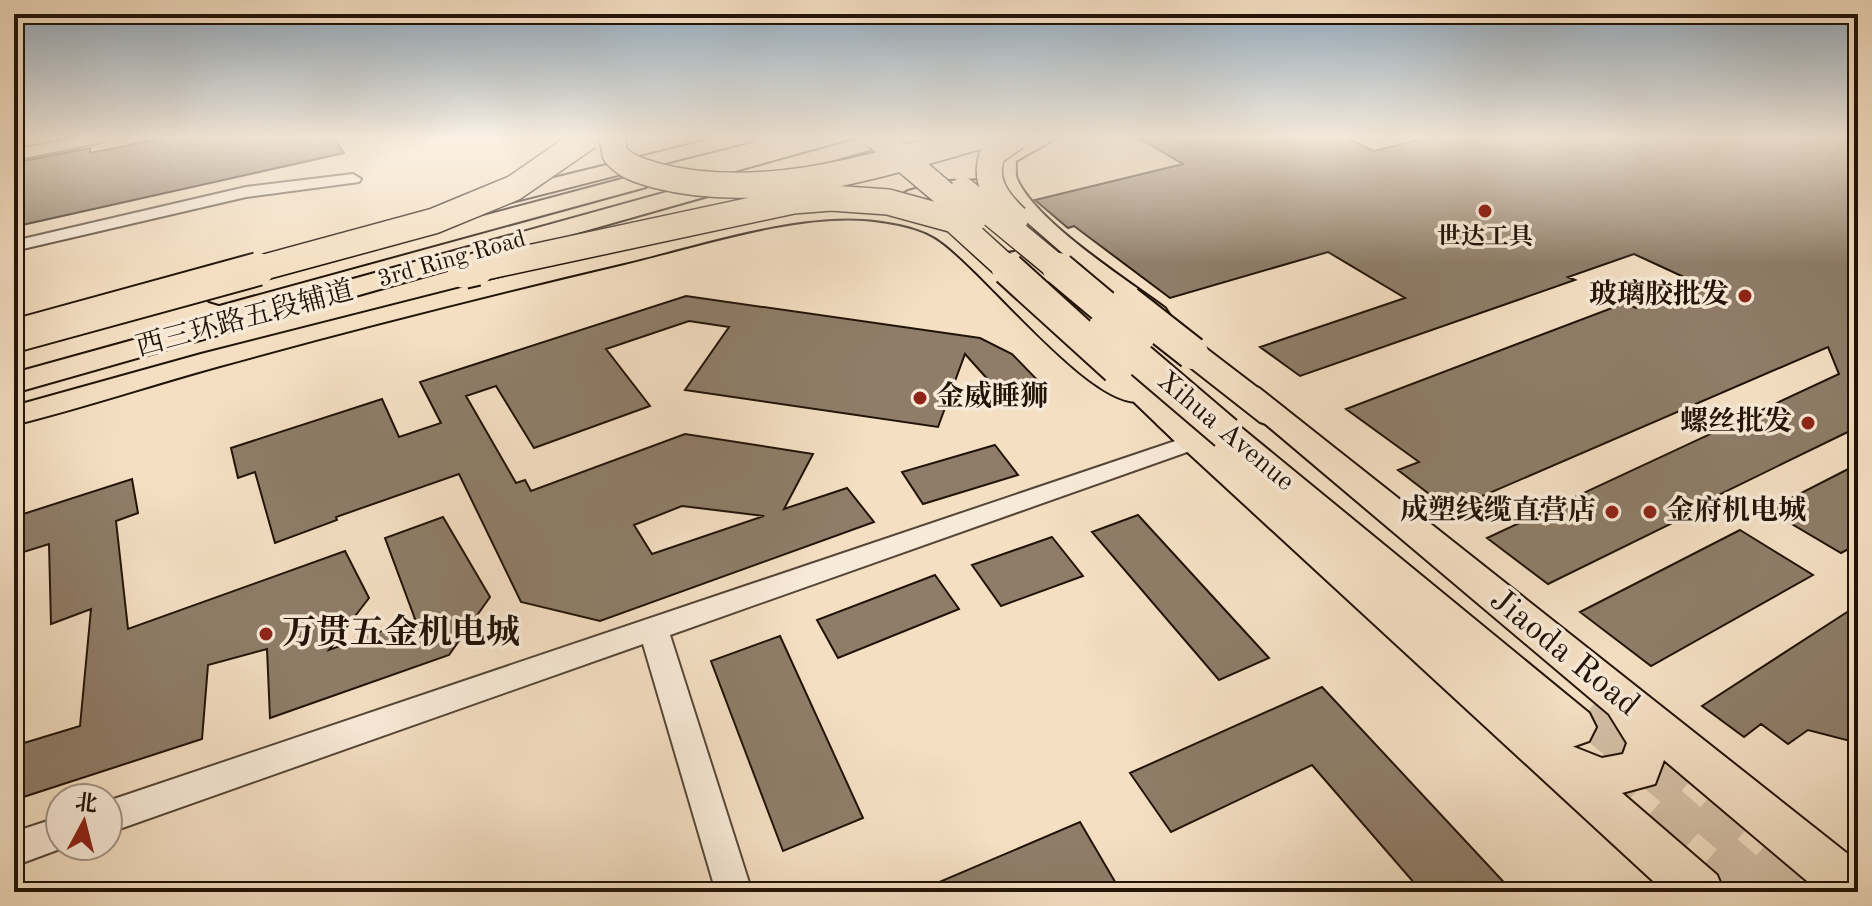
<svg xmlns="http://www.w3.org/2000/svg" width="1872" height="906" viewBox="0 0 1872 906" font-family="'Old Standard TT','Noto Serif SC',serif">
	<rect width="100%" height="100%" fill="#f4dfc3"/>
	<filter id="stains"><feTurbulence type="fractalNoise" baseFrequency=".0025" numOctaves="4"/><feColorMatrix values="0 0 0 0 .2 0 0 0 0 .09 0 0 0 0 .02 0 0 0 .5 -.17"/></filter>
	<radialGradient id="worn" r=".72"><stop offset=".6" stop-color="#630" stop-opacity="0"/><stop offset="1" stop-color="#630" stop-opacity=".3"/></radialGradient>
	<path fill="#8f7d69" stroke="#221308" stroke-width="2" fill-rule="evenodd" d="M 169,137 L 333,137 L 344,153 L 22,225 L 18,162 L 90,148 L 90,153 Z
		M 1137,137 L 1345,137 L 1374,151 L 1429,137 L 1858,137 L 1858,427 L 1702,503 L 1707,506 L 1548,584 L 1487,538 L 1839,374 L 1828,347 L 1450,510 L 1398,470 L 1419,462 L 1346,409 L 1625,303 L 1636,308 L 1699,284 L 1634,254 L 1568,277 L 1575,280 L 1300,376 L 1260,347 L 1405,298 L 1328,252 L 1170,298 L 1074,226 L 1068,228 L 1035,200 L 1183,164 Z
		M 686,296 L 980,338 L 1012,354 L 1048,391 L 1009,403 L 965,354 L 938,427 L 685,390 L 729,327 L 689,321 L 606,349 L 650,406 L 534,448 L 496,386 L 466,396 L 516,483 L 525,480 L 531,491 L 685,434 L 813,454 L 784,509 L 847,488 L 874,522 L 600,621 L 521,602 L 459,474 L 336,517 L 337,520 L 275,543 L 255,472 L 238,478 L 231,448 L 382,399 L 399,437 L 441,423 L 420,382 ZM 682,506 L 764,516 L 652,554 L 634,525 Z
		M 995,445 L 1018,475 L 923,504 L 902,472 Z
		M 1858,464 L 1858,544 L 1841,553 L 1768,510 Z
		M 132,479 L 138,513 L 116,521 L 128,629 L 345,551 L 369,598 L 329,650 L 415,619 L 385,538 L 443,517 L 490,597 L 449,655 L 270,718 L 267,649 L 208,665 L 202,739 L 14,800 L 14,746 L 80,726 L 91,609 L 51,624 L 49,544 L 14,555 L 14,517 Z
		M 1138,515 L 1269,658 L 1219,680 L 1092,532 Z
		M 1740,530 L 1813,575 L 1651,666 L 1580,612 Z
		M 1052,537 L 1083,576 L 1001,606 L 972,565 Z
		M 935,575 L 959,609 L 838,658 L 817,620 Z
		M 1858,605 L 1858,743 L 1808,730 L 1788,744 L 1761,724 L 1744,737 L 1702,706 Z
		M 780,636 L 863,818 L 783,851 L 711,661 Z
		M 1322,687 L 1513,892 L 1422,892 L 1312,765 L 1171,832 L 1130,773 Z
		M 1080,822 L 1121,892 L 916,892 Z"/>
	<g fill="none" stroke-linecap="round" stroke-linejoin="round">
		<path stroke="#d4c0a7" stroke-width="49" stroke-dasharray="49 25" stroke-linecap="butt" d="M 1589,710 L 1806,892
			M 1603,755 L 1761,892"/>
		<defs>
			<path id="minor" d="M 81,137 L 110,137 L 102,142 L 14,160 L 14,150 Z
				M 353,174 L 361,179 L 359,182 L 246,197 L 14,251 L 14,241 L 246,187 Z
				M 1196,434 L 1204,436 L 1208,441 L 1204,446 L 670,635 L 752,892 L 716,892 L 643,644 L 108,833 L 108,801 Z
				M 60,817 L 60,846 L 68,846 L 14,866 L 14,832 Z"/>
			<path id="major" d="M 721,137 L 755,137 L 752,141 L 492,207 L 481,200 L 484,195 Z
				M 1029,137 L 1058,137 L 1016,161 C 1016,167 1015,174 1017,179 C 1036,222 1127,280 1165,308 L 1169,314 L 1165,320 L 1147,320 L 1083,271 L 1029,224 L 1004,194 C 969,191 935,190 905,212 L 952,227 L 1099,360 L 1142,389 L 1146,395 L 1142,401 C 1093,413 980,264 935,237 C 915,225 887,221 864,219 C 791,214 696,246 624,263 C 489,295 354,329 220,366 C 151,385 83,408 14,425 L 14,406 L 201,354 L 618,248 L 809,208 L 882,207 L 908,191 L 945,181 L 996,180 C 989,155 1008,144 1029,137 Z
				M 1248,385 L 1259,388 L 1858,862 L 1858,892 L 1820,892 L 1664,760 L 1655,784 L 1622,793 L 1717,875 L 1724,892 L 1665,892 L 1157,424 L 1161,417 C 1181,412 1192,423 1207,434 L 1564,743 L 1602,758 L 1623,754 L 1627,743 L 1609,714 L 1237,400 L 1233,394 L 1237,388 Z"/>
			<path id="highway" d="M 865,137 L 901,137 L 898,142 L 14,393 L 14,373 Z
				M 637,175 L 646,177 L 649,182 L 646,187 L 219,304 L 209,301 L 204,295 L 209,289 Z
				M 954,212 L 1014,238 L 1018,244 L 1014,250 C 991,255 965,235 945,226 L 941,220 L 945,214 Z
				M 1192,343 L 1203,346 L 1284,408 L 1289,415 L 1284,422 L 1272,426 L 1260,422 L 1181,360 L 1176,353 L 1181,346 Z
				M 1117,358 L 1128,361 L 1208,433 L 1214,425 L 1226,422 L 1238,425 L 1589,713 L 1596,727 L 1589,741 L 1572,747 L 1555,741 L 1214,441 L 1209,449 L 1196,452 L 1183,449 L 1106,375 L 1101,368 L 1106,361 Z"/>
		</defs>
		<use href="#minor" stroke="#564637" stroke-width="4"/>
		<use href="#major" stroke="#221308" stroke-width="4"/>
		<use href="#highway" stroke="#221308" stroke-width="4"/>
		<use href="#minor" fill="#f8ead8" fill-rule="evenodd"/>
		<use href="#major" fill="#f4dfc3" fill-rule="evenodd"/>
		<use href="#highway" fill="#f4dfc3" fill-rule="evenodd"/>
		<defs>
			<path id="highway-bridge-far1" d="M 612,137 L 615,154 C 627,168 641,171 658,176 C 764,203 876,166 978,137
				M 877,137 L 974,219
				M 1016,137 L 993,153 C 982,180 997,200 1016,218
				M 963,190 L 1061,271
				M 250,271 L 434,221 L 514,188 L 588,137
				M 467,271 L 793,201 L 831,198 L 888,202 L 954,220 L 1010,271"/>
			<path id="highway-bridge" d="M 1008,269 L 1117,368
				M 1059,269 L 1139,336
				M 464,272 L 477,269
				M 1127,302 L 1192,353
				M 1104,329 L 1226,433
				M 14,336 L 258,269"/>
		</defs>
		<use href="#highway-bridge-far1" stroke="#221308" stroke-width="28" stroke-linecap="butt"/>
		<use href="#highway-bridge" stroke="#221308" stroke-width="36" stroke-linecap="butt"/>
		<use href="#highway-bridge-far1" stroke="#f4dfc3" stroke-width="25"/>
		<use href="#highway-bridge" stroke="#f4dfc3" stroke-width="32"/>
	</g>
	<linearGradient id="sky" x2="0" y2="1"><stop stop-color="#90aac0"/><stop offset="0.52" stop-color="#faf1e4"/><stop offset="1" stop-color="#faf1e4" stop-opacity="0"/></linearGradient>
	<rect width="1872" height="264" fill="url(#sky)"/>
	<g fill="#8f2418" stroke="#f8ead8" stroke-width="3">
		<circle cx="1485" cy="211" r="8"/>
		<circle cx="1745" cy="296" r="8"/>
		<circle cx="920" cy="398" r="8"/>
		<circle cx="1808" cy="423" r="8"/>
		<circle cx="1612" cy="512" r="8"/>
		<circle cx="1650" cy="512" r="8"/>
		<circle cx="266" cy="634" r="8"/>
	</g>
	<g text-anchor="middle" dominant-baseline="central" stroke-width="7" stroke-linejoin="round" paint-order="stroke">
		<g font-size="24" font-weight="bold" fill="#221308" stroke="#f8ead8">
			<text x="1485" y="238">世达工具</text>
		</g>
		<g font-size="24" fill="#221308" stroke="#f8ead8">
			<text transform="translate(452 260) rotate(-16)">3rd Ring Road</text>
		</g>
		<g font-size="28" font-weight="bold" fill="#221308" stroke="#f8ead8" text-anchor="end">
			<text x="1729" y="296">玻璃胶批发</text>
			<text x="936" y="398" text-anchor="start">金威睡狮</text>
			<text x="1792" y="423">螺丝批发</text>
			<text x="1596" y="512">成塑线缆直营店</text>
			<text x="1666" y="512" text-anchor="start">金府机电城</text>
		</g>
		<g font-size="28" fill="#221308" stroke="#f8ead8">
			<text transform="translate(245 320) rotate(-15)">西三环路五段辅道</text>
			<text transform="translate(1225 432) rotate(40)">Xihua Avenue</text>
		</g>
		<g font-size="34" font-weight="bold" fill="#221308" stroke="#f8ead8" text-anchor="start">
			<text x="282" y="634">万贯五金机电城</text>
		</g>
		<g font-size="34" fill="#221308" stroke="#f8ead8">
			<text transform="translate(1564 653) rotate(39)">Jiaoda Road</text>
		</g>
	</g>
	<rect width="1872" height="906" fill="none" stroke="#f4dfc3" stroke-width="48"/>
	<rect x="16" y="16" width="1840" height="874" fill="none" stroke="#221308" stroke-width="4"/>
	<rect x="24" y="24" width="1824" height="858" fill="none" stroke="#221308" stroke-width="2"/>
	<g transform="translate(84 822) rotate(7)"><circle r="38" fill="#f8ead8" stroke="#a29485" stroke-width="2"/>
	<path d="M0-6L14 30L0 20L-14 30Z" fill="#8f2418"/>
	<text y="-12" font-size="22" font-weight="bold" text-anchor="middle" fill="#221308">北</text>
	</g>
	<rect width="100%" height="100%" filter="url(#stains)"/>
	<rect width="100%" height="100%" fill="url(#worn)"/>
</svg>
